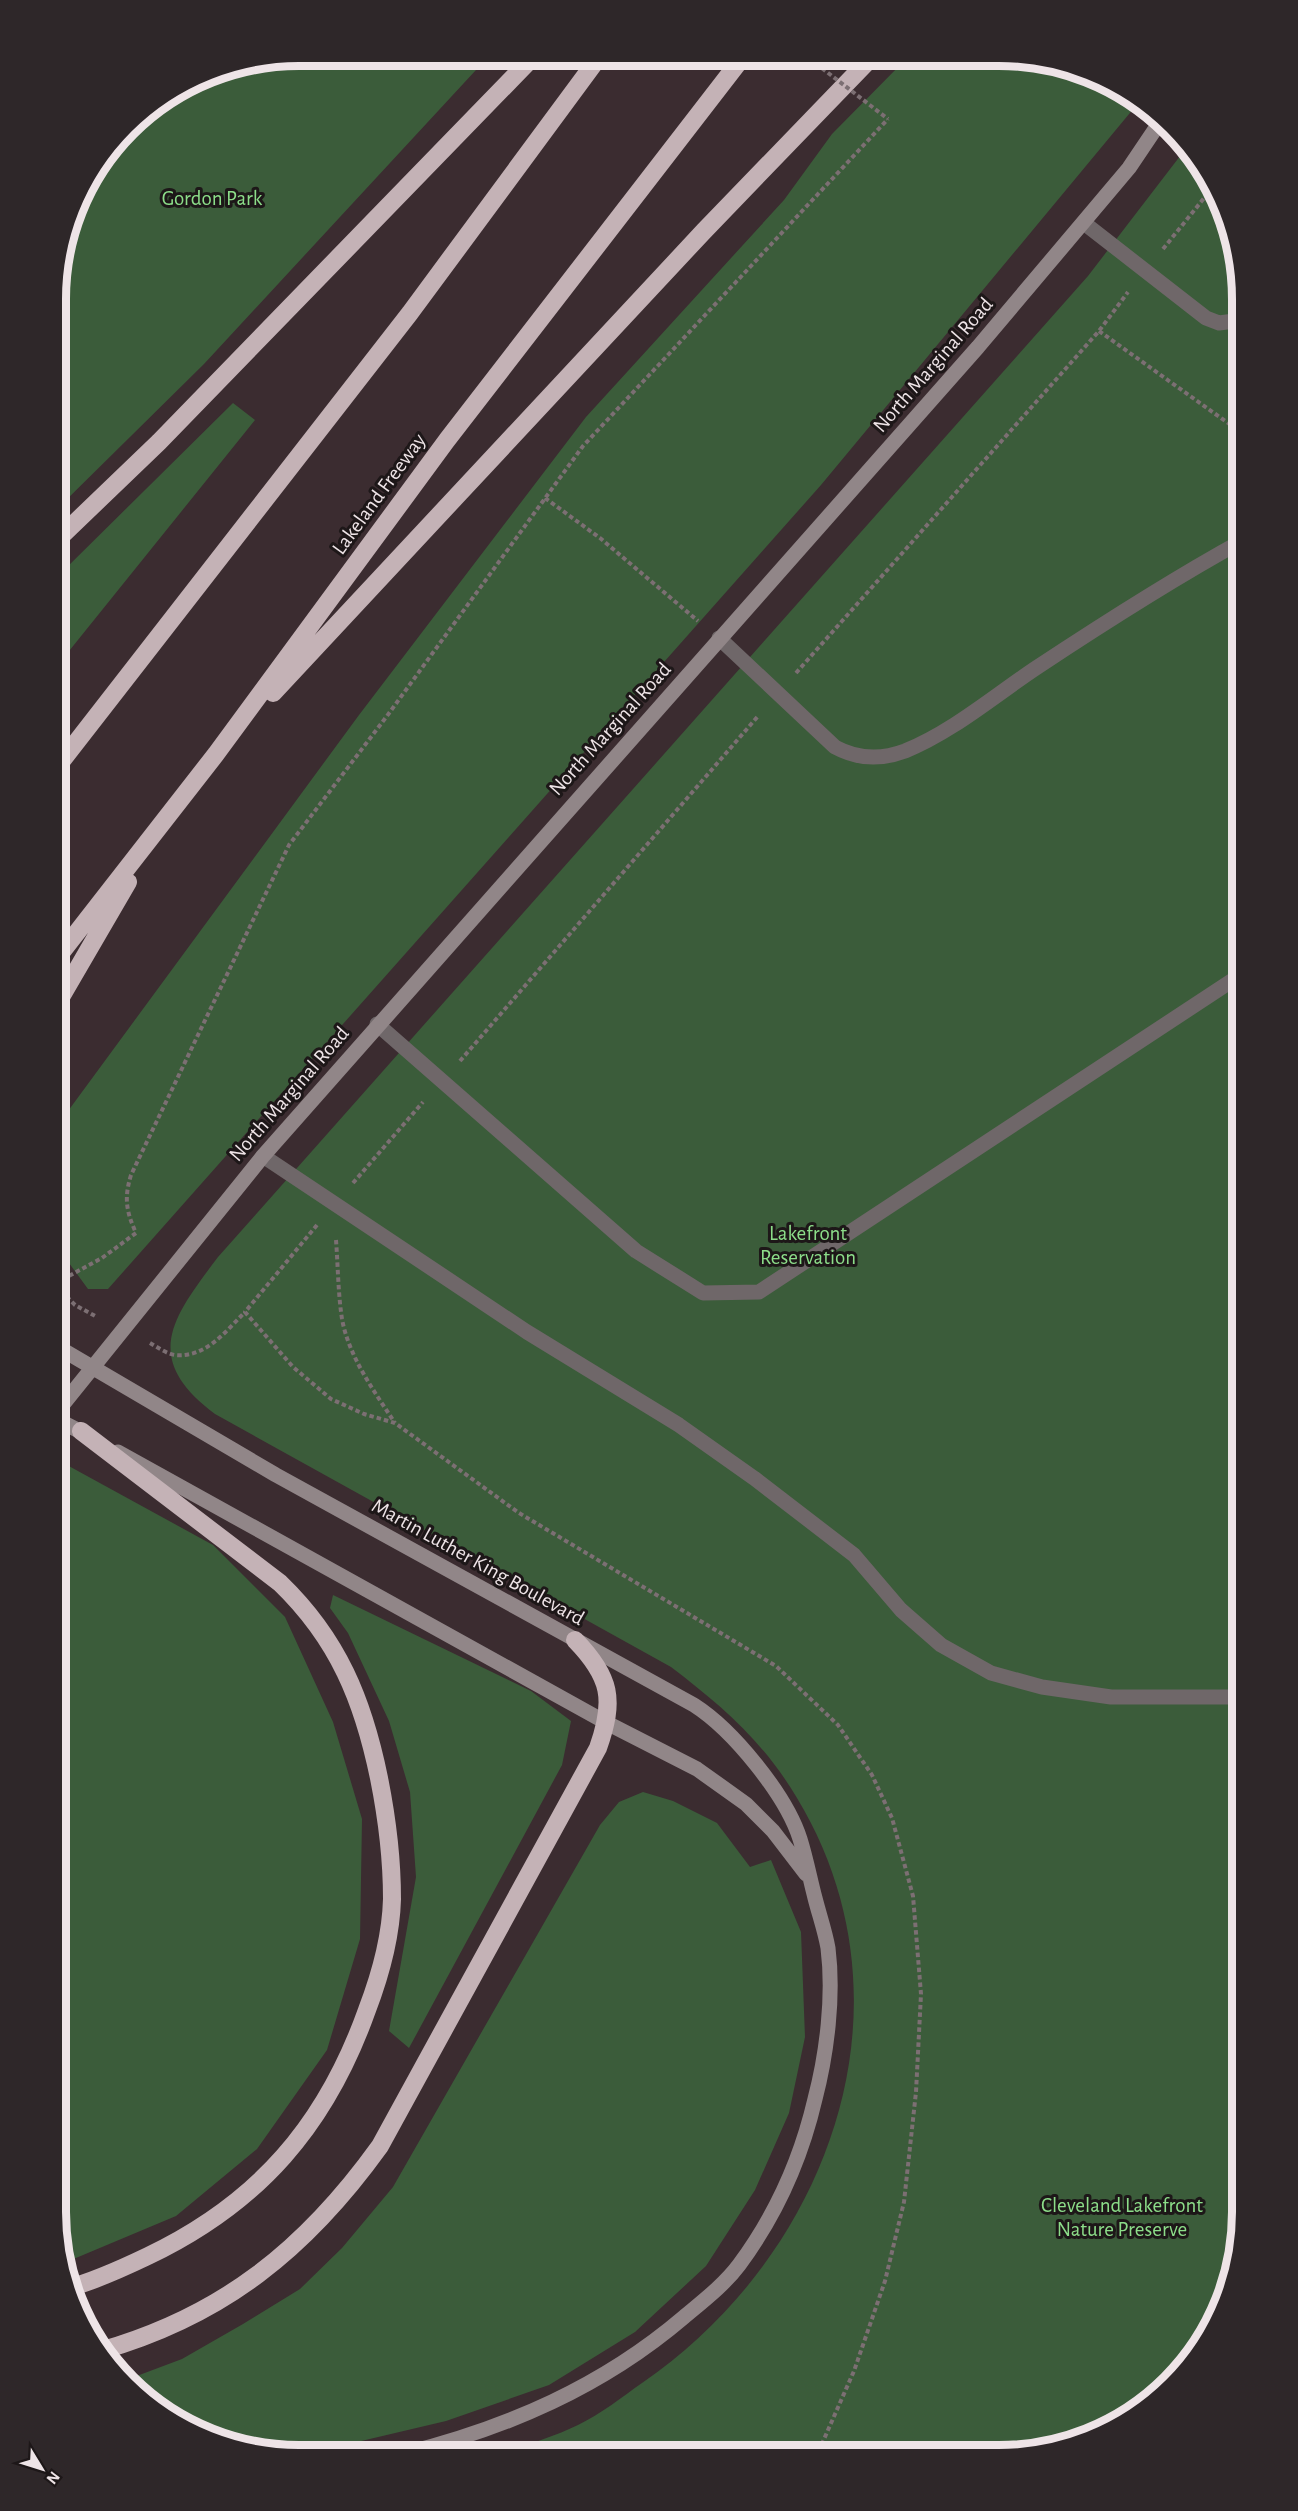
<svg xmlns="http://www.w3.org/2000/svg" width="1298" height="2511" viewBox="0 0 1298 2511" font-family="'Alegreya Sans',sans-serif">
	<rect width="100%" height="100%" fill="#3b2c30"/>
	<path fill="#3b5c3a" d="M 299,56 L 488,57 L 204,364 L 57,509 L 58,268 L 81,191 L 138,116 L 206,74 Z
		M 906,59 L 1046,60 L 1106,80 L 1139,102 L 821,485 L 108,1289 L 88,1289 L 69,1263 L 57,1260 L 57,1126 L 359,715 L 586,417 L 784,200 L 832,134 Z
		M 1187,147 L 1201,164 L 1230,221 L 1242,299 L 1242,2228 L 1224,2305 L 1192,2360 L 1134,2414 L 1077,2443 L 999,2455 L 497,2454 C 524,2446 553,2437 578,2425 C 601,2414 622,2397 642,2383 C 830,2254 921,2003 797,1798 C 763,1741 722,1706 671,1667 L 215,1414 C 140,1358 173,1317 218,1257 L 1088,276 Z
		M 233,403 L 255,420 L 57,666 L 57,577 Z
		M 56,1459 L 213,1545 L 285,1617 L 333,1722 L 362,1819 L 360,1939 L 327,2050 L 257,2149 L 176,2216 L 64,2263 L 56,2212 Z
		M 333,1595 L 531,1691 L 571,1721 L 562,1765 L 409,2048 L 389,2031 L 416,1877 L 410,1792 L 389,1721 L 348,1633 L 330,1608 Z
		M 643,1792 L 673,1801 L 717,1823 L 750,1867 L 771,1860 L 801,1932 L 805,2037 L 789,2113 L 755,2190 L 706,2266 L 635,2332 L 549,2385 L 446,2421 L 357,2442 L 284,2453 L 267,2453 L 206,2437 L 139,2395 L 126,2380 L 182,2359 L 243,2324 L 300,2289 L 342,2248 L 393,2187 L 600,1825 L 619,1802 Z"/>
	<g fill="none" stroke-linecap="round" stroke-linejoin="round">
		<path stroke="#7c6f73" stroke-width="4" stroke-dasharray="4.5 3" stroke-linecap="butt" d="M 1163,249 L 1213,187
			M 1099,331 L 1242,433
			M 545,498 L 600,538 L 698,621
			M 796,673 L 1099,331 L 1128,292
			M 460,1061 L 759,715
			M 353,1183 L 423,1102
			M 317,1225 L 245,1312 L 293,1367 L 331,1399 L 364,1414 L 395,1423 L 519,1513 L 776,1666 L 838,1725 L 872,1775 L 892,1818 L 913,1896 L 921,1994 L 916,2092 L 904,2202 L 885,2281 L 854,2371 L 817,2455
			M 336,1240 C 338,1266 338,1293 342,1319 C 349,1357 374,1391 395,1423
			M 56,1283 L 102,1258 L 136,1233 C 126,1211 124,1198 131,1175 L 289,845 L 387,716 L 583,446 L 888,119
			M 56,1286 L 75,1305 L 97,1317
			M 150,1343 C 157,1347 167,1354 175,1355 C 206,1358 226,1331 245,1312"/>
		<path stroke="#6f6769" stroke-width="15" d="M 1084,223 L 1206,318 L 1219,323 L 1242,320
			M 263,1156 L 527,1332 L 679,1425 L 754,1478 L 854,1555 L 901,1610 L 941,1645 L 991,1673 L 1042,1687 L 1111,1697 L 1242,1697"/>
		<path stroke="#6f6769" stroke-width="15" d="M 719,638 L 835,747 C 857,759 881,760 905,751 C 952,732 994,696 1036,668 C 1104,623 1171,580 1242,541
			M 377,1024 L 636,1251 L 703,1293 L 759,1292 L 1242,974"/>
		<path stroke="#918688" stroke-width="15" d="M 56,1346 L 276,1475 L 694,1705 C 733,1730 786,1795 800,1839 C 806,1858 810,1879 815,1898 C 819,1914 825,1931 828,1948 C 834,1996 827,2053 815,2099 C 801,2159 776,2215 739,2265 C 724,2285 703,2301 684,2317 C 602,2387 507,2428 403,2454
			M 56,1413 L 263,1156 L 978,347 L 1129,168 L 1162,119
			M 56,1419 L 89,1436
			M 118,1452 L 607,1723 L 697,1769 L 746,1804 L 773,1831 L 806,1874"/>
		<path stroke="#c4b2b6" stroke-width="18" d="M 57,540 L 159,442 L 533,57
			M 273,693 L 704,231 L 870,59
			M 57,767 L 410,313 L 599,57
			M 57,958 L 216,754 L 447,440 L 742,58
			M 57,1004 L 128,882
			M 68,2288 C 95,2281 123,2268 148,2256 C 259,2203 326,2125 367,2010 C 380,1976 391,1936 392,1899 C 392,1858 387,1818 379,1778 C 363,1700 338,1639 280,1583 L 81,1431
			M 100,2351 C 223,2316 306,2249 380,2146 L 598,1748 C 615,1700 611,1677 575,1640"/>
		<path stroke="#7c6f73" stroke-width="4" stroke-dasharray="4.5 3" stroke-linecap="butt" d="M 810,59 L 888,119"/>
	</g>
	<g text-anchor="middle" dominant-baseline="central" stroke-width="6" stroke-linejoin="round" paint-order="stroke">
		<g font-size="21" fill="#8cdd89" stroke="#1d1718">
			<text x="212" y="198">Gordon Park</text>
			<text x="808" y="1233">Lakefront<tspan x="808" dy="24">Reservation</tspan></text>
			<text x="1122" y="2205">Cleveland Lakefront<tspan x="1122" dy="24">Nature Preserve</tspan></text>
		</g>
		<g font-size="21" fill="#eee4e7" stroke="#1d1718">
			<text transform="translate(933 365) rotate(-49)">North Marginal Road</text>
			<text transform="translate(379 494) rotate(-54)">Lakeland Freeway</text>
			<text transform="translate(610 729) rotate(-48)">North Marginal Road</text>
			<text transform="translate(289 1094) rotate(-49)">North Marginal Road</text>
			<text transform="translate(478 1562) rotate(29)">Martin Luther King Boulevard</text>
		</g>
	</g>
	<path d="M0 0H1298V2511H0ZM299 66H999A233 233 0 0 1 1232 299V2212A233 233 0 0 1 999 2445H299A233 233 0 0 1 66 2212V299A233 233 0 0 1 299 66Z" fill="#2e2729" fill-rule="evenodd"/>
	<path fill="none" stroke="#eee4e7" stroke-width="8" d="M299 66H999A233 233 0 0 1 1232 299V2212A233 233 0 0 1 999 2445H299A233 233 0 0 1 66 2212V299A233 233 0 0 1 299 66Z"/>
	<g transform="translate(42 2469) rotate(128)" stroke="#1d1718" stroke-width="4.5" paint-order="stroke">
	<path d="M0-4.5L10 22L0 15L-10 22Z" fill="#eee4e7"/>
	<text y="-9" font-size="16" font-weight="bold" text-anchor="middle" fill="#eee4e7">N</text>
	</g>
</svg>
